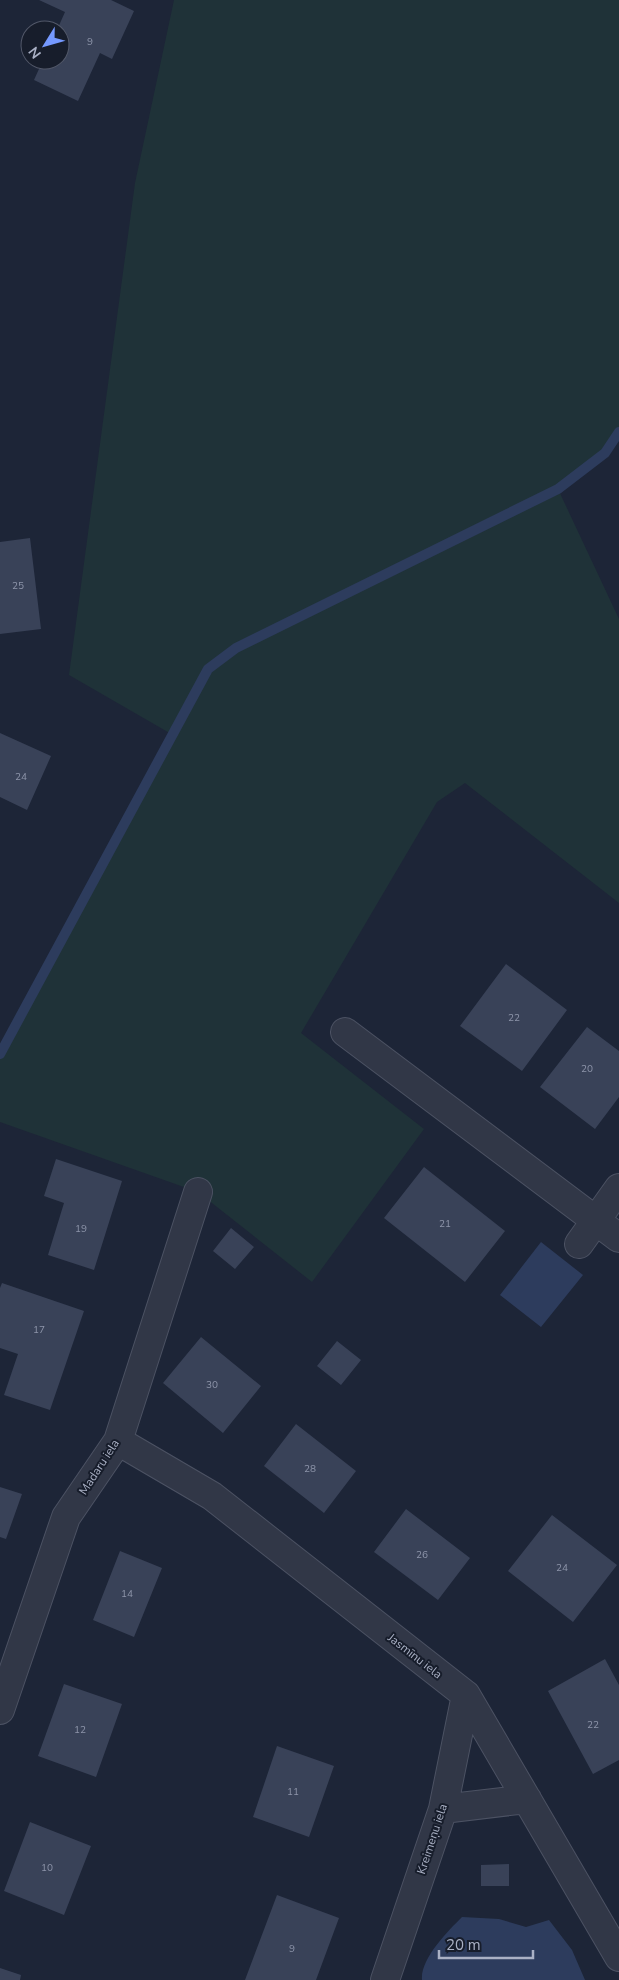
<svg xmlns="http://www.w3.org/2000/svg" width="619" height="1980" viewBox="0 0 619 1980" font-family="'Nunito Sans',sans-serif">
	<rect width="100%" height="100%" fill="#1d2537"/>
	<path fill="#1f3238" d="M 174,0 L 619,0 L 619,432 L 605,453 L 558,489 L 619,619 L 619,903 L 465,783 L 437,802 L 301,1033 L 424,1129 L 312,1282 L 198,1192 L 0,1122 L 0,1054 L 173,735 L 69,675 L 135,183 Z"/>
	<path fill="#2d3c5d" d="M 541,1242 L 583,1275 L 541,1327 L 500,1295 Z
		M 462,1917 L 499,1919 L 526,1927 L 549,1920 L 572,1950 L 585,1980 L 422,1980 C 420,1959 448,1931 462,1917 Z"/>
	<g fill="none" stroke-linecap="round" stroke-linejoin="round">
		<path stroke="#2d3c5d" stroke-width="10" d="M 0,1054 L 208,669 L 236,648 L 558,489 L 605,453 L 619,432"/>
	</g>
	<path fill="#394258" d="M 39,0 L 111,0 L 134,11 L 112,59 L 100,53 L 78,101 L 34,80 L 43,60 L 60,60 L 60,30 L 57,30 L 65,12 Z
		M 30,538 L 41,629 L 0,634 L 0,542 Z
		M 0,733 L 51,756 L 27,810 L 0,797 Z
		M 506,964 L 567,1010 L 522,1071 L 460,1026 Z
		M 587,1027 L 619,1051 L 619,1097 L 595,1129 L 540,1087 Z
		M 56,1159 L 122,1181 L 94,1270 L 48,1255 L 64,1203 L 44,1196 Z
		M 424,1167 L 505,1231 L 465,1282 L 384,1218 Z
		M 231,1228 L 254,1247 L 235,1269 L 213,1251 Z
		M 2,1283 L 84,1311 L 50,1410 L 4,1395 L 18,1354 L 0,1348 L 0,1288 Z
		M 201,1337 L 261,1386 L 223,1433 L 163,1383 Z
		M 337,1341 L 361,1360 L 341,1385 L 317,1366 Z
		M 296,1424 L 356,1471 L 324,1513 L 264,1466 Z
		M 0,1487 L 22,1494 L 6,1539 L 0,1537 Z
		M 406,1509 L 470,1558 L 438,1600 L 374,1552 Z
		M 552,1515 L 617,1565 L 573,1622 L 508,1571 Z
		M 120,1551 L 162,1568 L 134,1637 L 93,1620 Z
		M 605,1659 L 619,1685 L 619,1760 L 593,1774 L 548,1691 Z
		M 64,1684 L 122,1704 L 96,1777 L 38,1756 Z
		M 277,1746 L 334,1766 L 309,1837 L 253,1817 Z
		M 30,1822 L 91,1846 L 64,1915 L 4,1891 Z
		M 509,1864 L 509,1886 L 481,1886 L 481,1865 Z
		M 277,1895 L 339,1918 L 316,1980 L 245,1980 Z
		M 0,1968 L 21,1975 L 20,1980 L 0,1980 Z"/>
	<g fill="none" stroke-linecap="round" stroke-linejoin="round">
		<defs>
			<path id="street" d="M 345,1032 L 619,1238
				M 579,1244 L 619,1188
				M 118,1441 L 212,1496 L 466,1695 L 619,1957
				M 0,1710 L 66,1517 L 118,1441 L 198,1192
				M 443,1809 L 527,1799
				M 385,1980 L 443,1809 L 466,1695"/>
		</defs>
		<use href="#street" stroke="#4c5263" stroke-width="30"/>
		<use href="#street" stroke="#313747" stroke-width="28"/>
	</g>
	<g text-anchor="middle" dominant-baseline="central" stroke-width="4" stroke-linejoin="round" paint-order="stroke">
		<g font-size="10" fill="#8e95aa">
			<text x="90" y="42">9</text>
			<text x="18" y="586">25</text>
			<text x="21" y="777">24</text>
			<text x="514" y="1018">22</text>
			<text x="587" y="1069">20</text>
			<text x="445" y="1224">21</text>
			<text x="81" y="1229">19</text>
			<text x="39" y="1330">17</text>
			<text x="212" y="1385">30</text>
			<text x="310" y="1469">28</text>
			<text x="422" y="1555">26</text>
			<text x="562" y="1568">24</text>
			<text x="127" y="1594">14</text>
			<text x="593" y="1725">22</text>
			<text x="80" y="1730">12</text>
			<text x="293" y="1792">11</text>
			<text x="47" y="1868">10</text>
			<text x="292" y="1949">9</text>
		</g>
		<g font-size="12" fill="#aab1c5" stroke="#171d2b">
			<text transform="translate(99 1467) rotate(-57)">Madaru iela</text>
			<text transform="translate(415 1656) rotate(38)">Jasmīnu iela</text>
			<text transform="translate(432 1839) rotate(-72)">Kreimeņu iela</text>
		</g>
	</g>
	<g transform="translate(45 45) rotate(233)"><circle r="24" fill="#171d2b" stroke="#525869"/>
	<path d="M0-4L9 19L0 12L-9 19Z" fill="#7599ff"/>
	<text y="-8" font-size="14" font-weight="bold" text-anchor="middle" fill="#aab1c5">N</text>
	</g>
	<path d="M439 1950v8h94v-8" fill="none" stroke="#aab1c5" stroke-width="2.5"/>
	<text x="446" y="1950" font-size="15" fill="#aab1c5" stroke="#171d2b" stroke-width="4" paint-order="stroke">20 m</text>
</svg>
